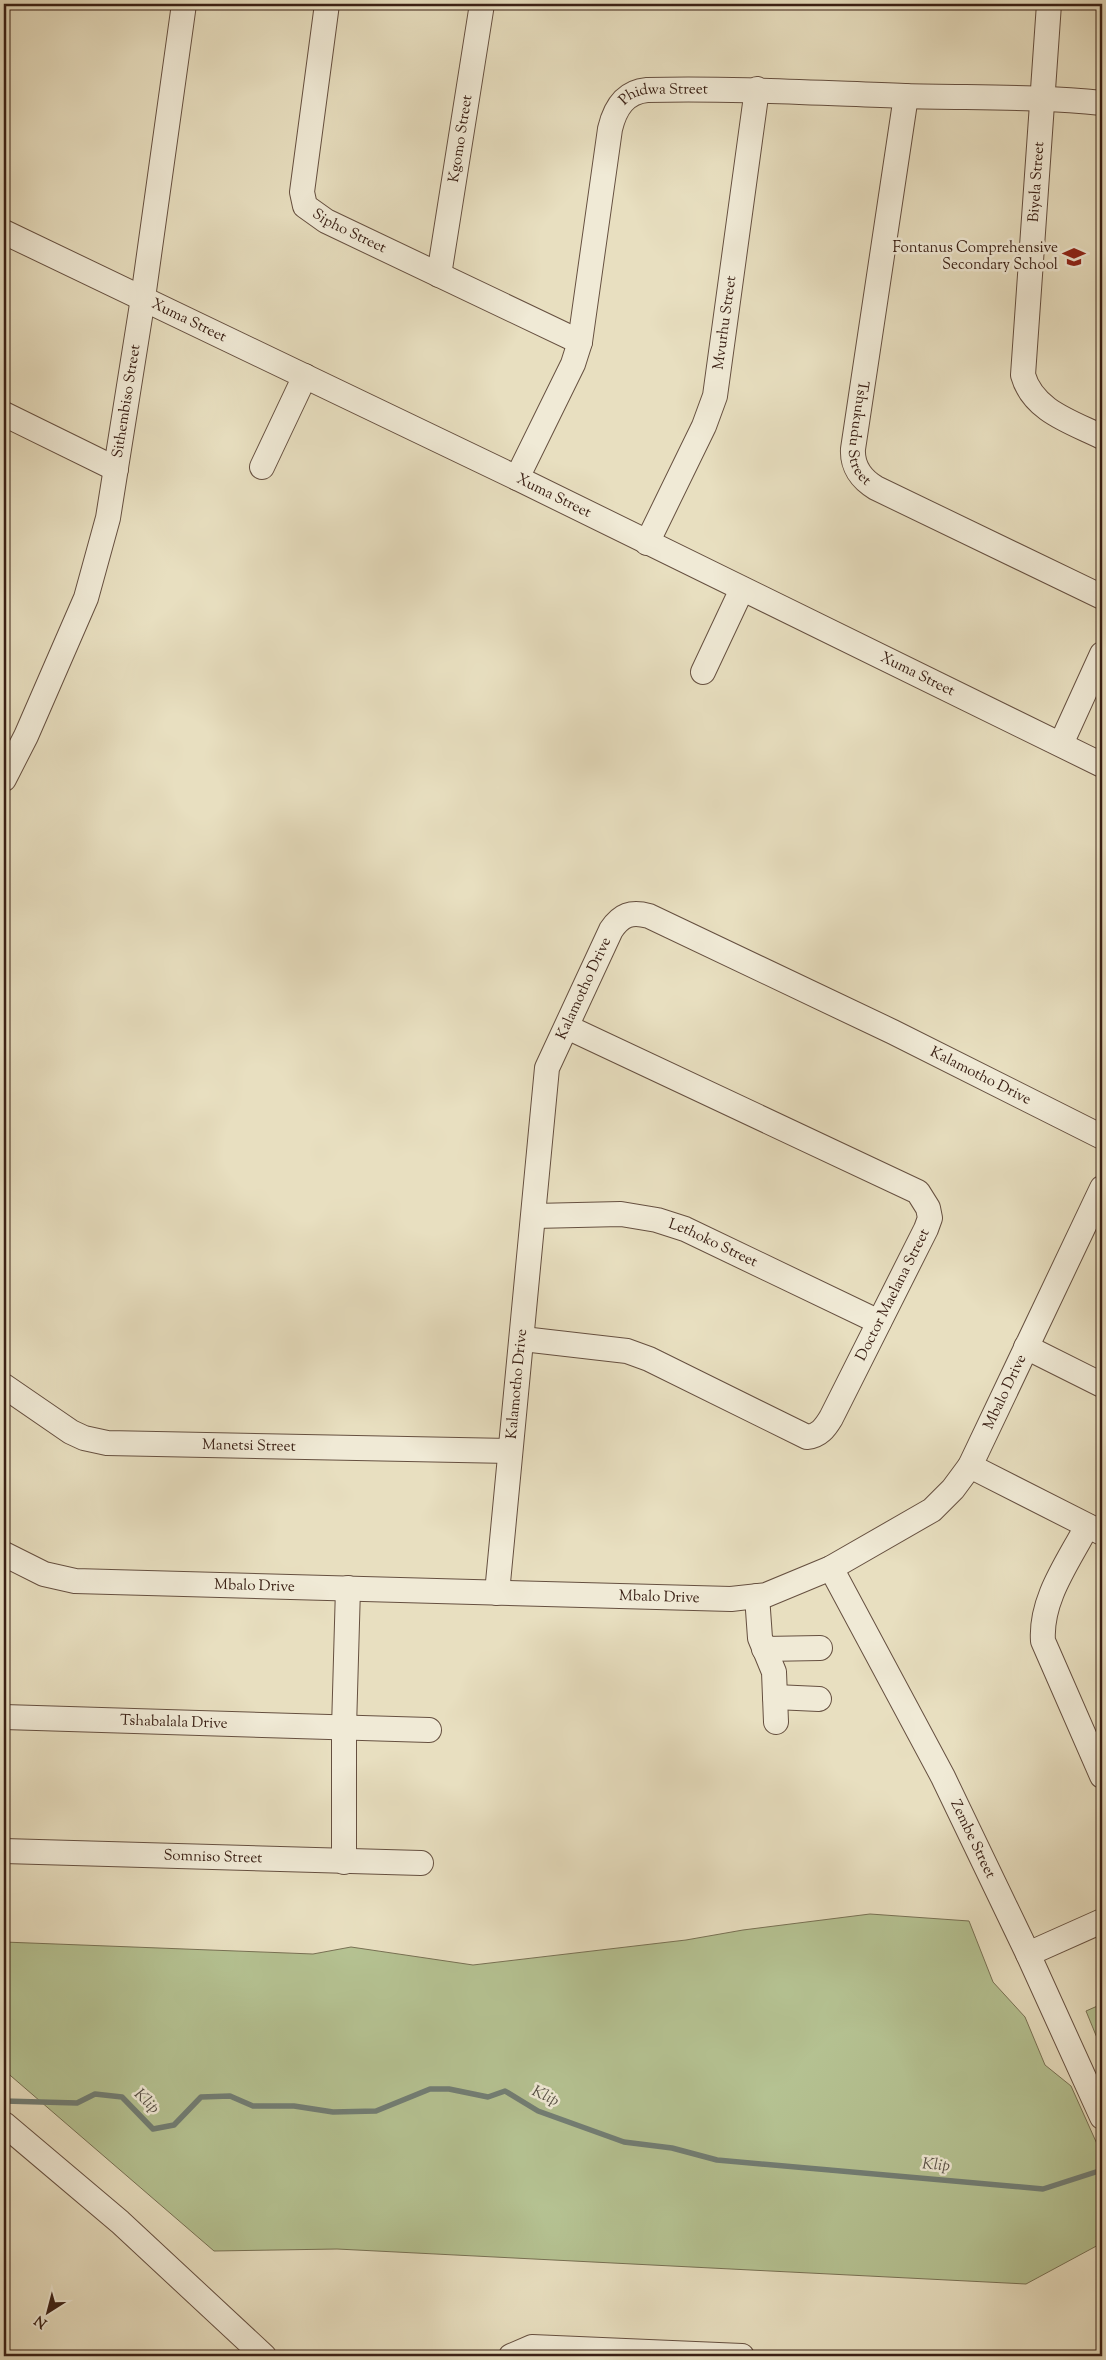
<svg xmlns="http://www.w3.org/2000/svg" width="1106" height="2360" viewBox="0 0 1106 2360" font-family="'Sorts Mill Goudy',serif">
	<rect width="100%" height="100%" fill="#e8dfc0"/>
	<filter id="stains"><feTurbulence type="fractalNoise" baseFrequency=".004" numOctaves="4"/><feColorMatrix values="0 0 0 0 .2 0 0 0 0 .09 0 0 0 0 .02 0 0 0 .5 -.17"/></filter>
	<radialGradient id="worn" r=".72"><stop offset=".6" stop-color="#630" stop-opacity="0"/><stop offset="1" stop-color="#630" stop-opacity=".3"/></radialGradient>
	<path fill="#b5c292" stroke="#787154" d="M 870,1914 L 969,1921 L 993,1982 L 1025,2017 L 1045,2065 L 1071,2086 L 1102,2155 L 1102,2243 L 1026,2284 L 337,2249 L 214,2251 L 4,2070 L 4,1942 L 313,1954 L 351,1947 L 473,1965 L 686,1940 L 743,1930 Z
		M 1102,2004 L 1102,2050 L 1086,2011 Z"/>
	<g fill="none" stroke-linecap="round" stroke-linejoin="round">
		<path stroke="#727e75" stroke-width="5.5" d="M 4,2101 L 77,2103 L 95,2094 L 122,2097 L 153,2129 L 174,2125 L 201,2097 L 230,2096 L 253,2106 L 294,2106 L 333,2112 L 376,2111 L 430,2089 L 449,2089 L 488,2097 L 505,2091 L 538,2111 L 624,2142 L 672,2148 L 717,2160 L 1043,2189 L 1102,2170"/>
		<defs>
			<g id="minor">
				<path id="s1" d="M 327,4 L 302,192 L 305,206 L 326,221 L 580,342"/>
				<path d="M 1049,4 L 1023,375 C 1033,411 1072,422 1102,437"/>
				<path id="s2" d="M 906,96 L 853,449 C 852,466 861,479 876,488 L 1102,597"/>
				<path id="s3" d="M 4,232 L 517,478 L 1102,765"/>
				<path id="s4" d="M 439,275 L 482,4"/>
				<path d="M 4,414 L 116,469"/>
				<path d="M 262,467 L 305,376"/>
				<path id="s5" d="M 517,478 L 573,364 L 580,342 L 610,129 C 615,108 625,92 647,90 C 734,88 819,93 905,96 C 971,98 1037,96 1102,103"/>
				<path id="s6" d="M 647,543 L 704,426 L 715,396 L 757,89"/>
				<path d="M 703,672 L 742,589"/>
				<path d="M 1061,744 L 1102,654"/>
				<path id="s7" d="M 4,779 L 26,736 L 86,598 L 108,518 L 143,298 L 184,4"/>
				<path id="s8" d="M 534,1216 L 621,1214 L 657,1220 L 685,1229 L 879,1322"/>
				<path id="s9" d="M 523,1339 L 627,1351 L 649,1359 L 807,1437 C 819,1436 825,1428 831,1418 L 926,1229 L 930,1218 L 928,1208 L 918,1192 L 567,1027"/>
				<path d="M 1026,1347 L 1102,1385"/>
				<path id="s10" d="M 4,1386 L 71,1432 L 84,1438 L 107,1443 L 510,1451"/>
				<path d="M 970,1466 L 1102,1533"/>
				<path d="M 1087,1526 C 1069,1561 1040,1599 1043,1641 L 1102,1776"/>
				<path id="s11" d="M 4,1554 L 44,1574 L 75,1581 L 731,1599 L 766,1595 L 831,1568 L 932,1510 L 953,1489 L 970,1466 L 1102,1188"/>
				<path id="s12" d="M 831,1568 L 943,1777 L 1028,1954 L 1102,2117"/>
				<path id="s13" d="M 497,1593 L 547,1068 L 611,930 C 621,915 631,911 649,916 L 893,1032 L 1102,1137"/>
				<path d="M 757,1596 L 760,1638 L 774,1672 L 776,1722"/>
				<path d="M 764,1649 L 820,1648"/>
				<path d="M 775,1697 L 819,1699"/>
				<path id="s14" d="M 4,1717 L 429,1730"/>
				<path id="s15" d="M 4,1851 L 421,1863"/>
				<path d="M 344,1862 L 344,1728 L 348,1588"/>
				<path d="M 1028,1954 L 1102,1921"/>
				<path d="M 4,2124 L 120,2222 L 264,2356"/>
				<path d="M 511,2356 L 532,2347 L 742,2356"/>
			</g>
		</defs>
		<use href="#minor" stroke="#665040" stroke-width="26"/>
		<use href="#minor" stroke="#f0ead6" stroke-width="24"/>
	</g>
	<defs>
		<symbol id="school-bare" viewBox="-9 -9 18 18"><path d="M0-5L7-2L0 1L-7-2ZM-4 1L0 2.5L4 1V4Q0 6-4 4Z" fill="#8f2418" stroke="#f0ead6" stroke-width="2.5" paint-order="stroke"/></symbol>
	</defs>
	<g fill-rule="evenodd">
		<use href="#school-bare" x="1058" y="241" width="32" height="32"/>
	</g>
	<g text-anchor="middle" dominant-baseline="central" stroke-width="5" stroke-linejoin="round" paint-order="stroke">
		<g font-size="15" fill="#3a2015" stroke="#f0ead6">
			<text stroke="none"><textPath href="#s5" startOffset="439">Phidwa Street</textPath></text>
			<text stroke="none"><textPath href="#s4" startOffset="138">Kgomo Street</textPath></text>
			<text transform="translate(1037 182) rotate(-86)">Biyela Street</text>
			<text stroke="none"><textPath href="#s1" startOffset="255">Sipho Street</textPath></text>
			<text stroke="none"><textPath href="#s3" startOffset="205">Xuma Street</textPath></text>
			<text stroke="none"><textPath href="#s6" startOffset="236">Mvurhu Street</textPath></text>
			<text stroke="none"><textPath href="#s7" startOffset="400">Sithembiso Street</textPath></text>
			<text stroke="none"><textPath href="#s2" startOffset="342">Tshukudu Street</textPath></text>
			<text stroke="none"><textPath href="#s3" startOffset="610">Xuma Street</textPath></text>
			<text stroke="none"><textPath href="#s3" startOffset="1015">Xuma Street</textPath></text>
			<text stroke="none"><textPath href="#s13" startOffset="615">Kalamotho Drive</textPath></text>
			<text stroke="none"><textPath href="#s13" startOffset="1092">Kalamotho Drive</textPath></text>
			<text stroke="none"><textPath href="#s8" startOffset="184">Lethoko Street</textPath></text>
			<text stroke="none"><textPath href="#s9" startOffset="474">Doctor Maelana Street</textPath></text>
			<text stroke="none"><textPath href="#s13" startOffset="210">Kalamotho Drive</textPath></text>
			<text stroke="none"><textPath href="#s11" startOffset="1095">Mbalo Drive</textPath></text>
			<text stroke="none"><textPath href="#s10" startOffset="261">Manetsi Street</textPath></text>
			<text stroke="none"><textPath href="#s11" startOffset="256">Mbalo Drive</textPath></text>
			<text stroke="none"><textPath href="#s11" startOffset="661">Mbalo Drive</textPath></text>
			<text stroke="none"><textPath href="#s14" startOffset="170">Tshabalala Drive</textPath></text>
			<text stroke="none"><textPath href="#s12" startOffset="306">Zembe Street</textPath></text>
			<text stroke="none"><textPath href="#s15" startOffset="209">Somniso Street</textPath></text>
		</g>
		<g font-size="15" fill="#3a2015" stroke="#f0ead6" text-anchor="end">
			<text x="1058" y="248">Fontanus Comprehensive<tspan x="1058" dy="17">Secondary School</tspan></text>
		</g>
		<g font-size="16" font-style="italic" fill="#564f45" stroke="#f0ead6">
			<text transform="translate(545 2097) rotate(25)">Klip</text>
			<text transform="translate(146 2102) rotate(44)">Klip</text>
			<text transform="translate(936 2166) rotate(5)">Klip</text>
		</g>
	</g>
	<rect width="1106" height="2360" fill="none" stroke="#e8dfc0" stroke-width="20"/>
	<rect x="5" y="5" width="1096" height="2350" fill="none" stroke="#3a2015" stroke-width="2.5"/>
	<rect x="10" y="10" width="1086" height="2340" fill="none" stroke="#3a2015"/>
	<g transform="translate(48 2312) rotate(216)" stroke="#f0ead6" stroke-width="4" paint-order="stroke">
	<path d="M0-4L9 19L0 12L-9 19Z" fill="#3a2015"/>
	<text y="-8" font-size="14" font-weight="bold" text-anchor="middle" fill="#3a2015">N</text>
	</g>
	<rect width="100%" height="100%" filter="url(#stains)"/>
	<rect width="100%" height="100%" fill="url(#worn)"/>
</svg>
